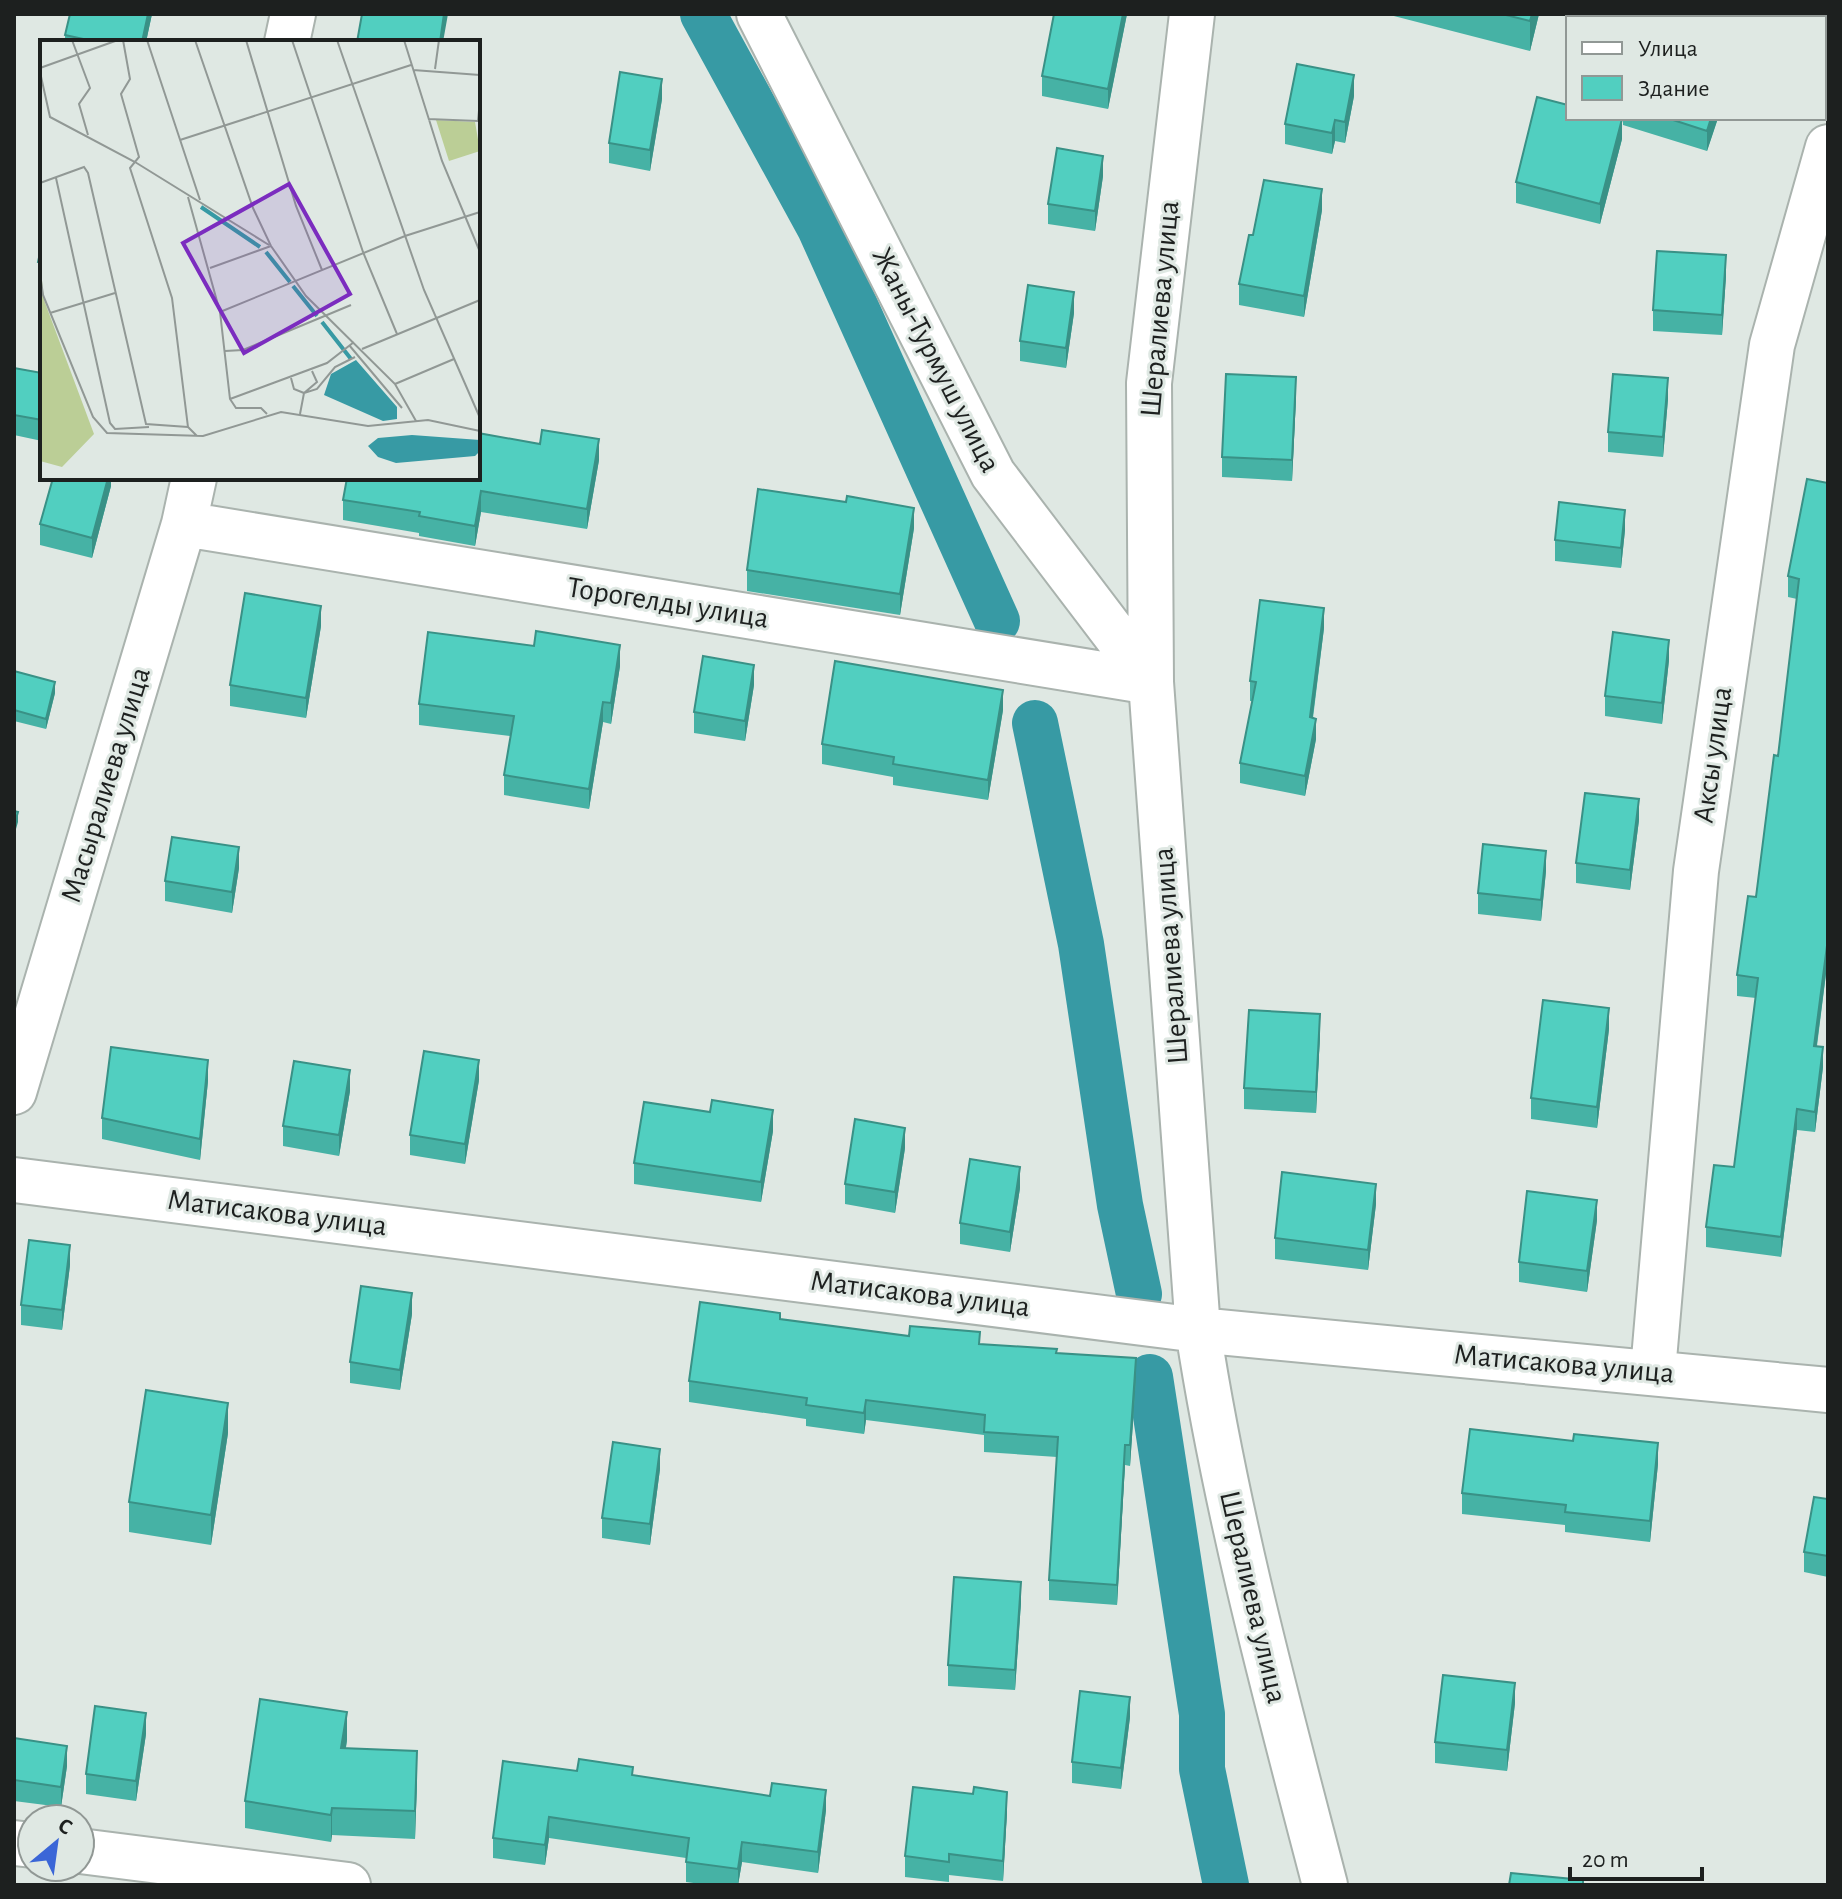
<svg xmlns="http://www.w3.org/2000/svg" width="1842" height="1899" viewBox="0 0 1842 1899" font-family="'Alegreya Sans',sans-serif">
	<rect width="100%" height="100%" fill="#dfe8e3"/>
	<g fill="none" stroke-linecap="round" stroke-linejoin="round">
		<path stroke="#379aa4" stroke-width="46" d="M 703,14 L 820,228 L 997,621
			M 1035,723 L 1081,944 L 1120,1205 L 1139,1294
			M 1150,1377 L 1202,1714 L 1202,1769 L 1226,1885"/>
		<defs>
			<path id="minor" d="M 759,14 L 993,474 L 1151,682
				M 1192,14 L 1149,383 L 1151,682 L 1198,1330 C 1227,1518 1277,1701 1325,1885
				M 287,42 L 293,14
				M 184,524 L 1151,682
				M 14,1092 L 184,524 L 194,478
				M 14,1180 L 1198,1330 L 1828,1390
				M 1653,1371 L 1696,871 L 1772,345 L 1828,147
				M 14,1843 L 32,1845
				M 80,1851 L 348,1885"/>
		</defs>
		<use href="#minor" stroke="#aab3ae" stroke-width="48"/>
		<use href="#minor" stroke="#fff" stroke-width="44"/>
	</g>
	<path fill="#46b2a5" d="M 152,14 L 146,42 L 65,42 L 65,35 Z
		M 1054,14 L 1127,14 L 1108,109 L 1042,96 L 1042,76 Z
		M 1386,14 L 1539,14 L 1530,51 Z
		M 1354,96 L 1345,143 L 1335,141 L 1332,154 L 1285,144 L 1285,124 Z
		M 662,99 L 650,171 L 609,163 L 609,143 Z
		M 1623,118 L 1718,118 L 1707,151 L 1623,125 Z
		M 1622,139 L 1600,224 L 1516,203 L 1516,182 Z
		M 1103,176 L 1095,231 L 1048,224 L 1048,204 Z
		M 1322,210 L 1304,317 L 1239,305 L 1239,284 L 1253,235 Z
		M 42,244 L 42,284 L 38,283 L 38,262 Z
		M 1726,276 L 1722,335 L 1653,331 L 1653,310 Z
		M 1074,313 L 1066,368 L 1020,361 L 1020,341 Z
		M 14,368 L 42,373 L 42,441 L 14,435 Z
		M 1296,398 L 1292,481 L 1222,477 L 1222,457 Z
		M 1668,399 L 1663,457 L 1608,452 L 1608,432 Z
		M 599,460 L 587,529 L 481,512 L 475,546 L 419,536 L 419,533 L 343,520 L 343,500 Z
		M 111,478 L 111,486 L 92,558 L 40,545 L 40,524 Z
		M 1828,483 L 1828,958 L 1817,1046 L 1823,1067 L 1815,1132 L 1797,1130 L 1781,1257 L 1706,1247 L 1706,1227 L 1734,1167 L 1756,998 L 1737,996 L 1737,975 L 1756,897 L 1778,756 L 1797,599 L 1788,597 L 1788,576 Z
		M 914,528 L 900,615 L 747,591 L 747,570 Z
		M 1625,530 L 1621,568 L 1555,561 L 1555,540 Z
		M 321,626 L 306,718 L 230,706 L 230,685 Z
		M 1324,628 L 1313,718 L 1316,739 L 1305,796 L 1240,783 L 1240,763 L 1252,701 L 1250,701 L 1250,681 Z
		M 1669,660 L 1662,724 L 1605,716 L 1605,696 Z
		M 620,666 L 611,724 L 603,722 L 589,809 L 504,795 L 504,775 L 511,736 L 419,725 L 419,704 Z
		M 14,671 L 55,693 L 46,729 L 14,721 Z
		M 754,685 L 745,741 L 694,733 L 694,712 Z
		M 1003,710 L 988,800 L 893,785 L 893,777 L 822,764 L 822,744 Z
		M 1639,820 L 1630,890 L 1576,883 L 1576,863 Z
		M 239,868 L 232,913 L 165,901 L 165,881 Z
		M 1546,871 L 1541,921 L 1478,914 L 1478,893 Z
		M 1609,1029 L 1597,1128 L 1531,1119 L 1531,1098 Z
		M 1320,1035 L 1316,1113 L 1244,1109 L 1244,1088 Z
		M 479,1080 L 465,1164 L 410,1155 L 410,1135 Z
		M 208,1081 L 200,1160 L 102,1139 L 102,1118 Z
		M 350,1091 L 339,1156 L 283,1146 L 283,1126 Z
		M 773,1131 L 761,1202 L 634,1184 L 634,1163 Z
		M 905,1148 L 895,1213 L 845,1204 L 845,1184 Z
		M 1020,1188 L 1010,1252 L 960,1244 L 960,1223 Z
		M 1376,1204 L 1368,1270 L 1275,1259 L 1275,1238 Z
		M 1597,1220 L 1587,1292 L 1519,1282 L 1519,1262 Z
		M 70,1265 L 62,1330 L 21,1325 L 21,1305 Z
		M 412,1314 L 400,1390 L 350,1383 L 350,1362 Z
		M 780,1320 L 909,1336 L 1057,1353 L 1136,1378 L 1130,1466 L 1125,1465 L 1117,1605 L 1049,1600 L 1049,1580 L 1057,1457 L 984,1452 L 984,1435 L 866,1420 L 864,1434 L 806,1426 L 806,1419 L 689,1402 L 689,1381 Z
		M 228,1433 L 211,1545 L 129,1532 L 129,1502 Z
		M 1658,1464 L 1650,1542 L 1565,1532 L 1565,1525 L 1462,1514 L 1462,1493 Z
		M 660,1469 L 650,1545 L 602,1538 L 602,1518 Z
		M 1828,1499 L 1828,1577 L 1804,1572 L 1804,1552 Z
		M 1021,1602 L 1015,1690 L 948,1686 L 948,1665 Z
		M 1515,1703 L 1507,1771 L 1435,1763 L 1435,1742 Z
		M 1130,1717 L 1121,1789 L 1072,1783 L 1072,1762 Z
		M 146,1734 L 136,1801 L 86,1794 L 86,1774 Z
		M 14,1738 L 67,1766 L 61,1807 L 14,1801 Z
		M 347,1740 L 346,1748 L 417,1779 L 415,1839 L 332,1835 L 331,1842 L 245,1828 L 245,1801 Z
		M 577,1771 L 633,1776 L 826,1810 L 818,1873 L 742,1862 L 738,1885 L 708,1885 L 686,1882 L 686,1858 L 549,1838 L 545,1865 L 493,1858 L 493,1838 Z
		M 1007,1812 L 1003,1881 L 949,1875 L 949,1882 L 905,1877 L 905,1856 Z"/>
	<path fill="#399186" d="M 148,14 L 152,14 L 146,42 L 142,42 Z
		M 444,14 L 448,14 L 443,42 L 440,42 Z
		M 1123,14 L 1127,14 L 1108,109 L 1108,89 Z
		M 1532,14 L 1539,14 L 1530,51 L 1530,21 Z
		M 1354,75 L 1354,96 L 1345,143 L 1345,122 Z
		M 662,79 L 662,99 L 650,171 L 650,150 Z
		M 1711,118 L 1718,118 L 1707,151 L 1707,131 Z
		M 1622,119 L 1622,139 L 1600,224 L 1600,204 Z
		M 1335,120 L 1335,141 L 1332,154 L 1332,133 Z
		M 1103,156 L 1103,176 L 1095,231 L 1095,211 Z
		M 1322,189 L 1322,210 L 1304,317 L 1304,296 Z
		M 1726,255 L 1726,276 L 1722,335 L 1722,315 Z
		M 1074,292 L 1074,313 L 1066,368 L 1066,348 Z
		M 1296,377 L 1296,398 L 1292,481 L 1292,460 Z
		M 1668,378 L 1668,399 L 1663,457 L 1663,437 Z
		M 599,439 L 599,460 L 587,529 L 587,509 Z
		M 108,478 L 111,478 L 111,486 L 92,558 L 92,538 Z
		M 481,491 L 481,512 L 475,546 L 475,526 Z
		M 914,508 L 914,528 L 900,615 L 900,594 Z
		M 1625,510 L 1625,530 L 1621,568 L 1621,548 Z
		M 321,606 L 321,626 L 306,718 L 306,698 Z
		M 1324,608 L 1324,628 L 1310,738 L 1310,717 Z
		M 1669,640 L 1669,660 L 1662,724 L 1662,703 Z
		M 620,645 L 620,666 L 611,724 L 611,703 Z
		M 754,665 L 754,685 L 745,741 L 745,721 Z
		M 55,682 L 55,693 L 46,729 L 46,719 Z
		M 1003,690 L 1003,710 L 988,800 L 988,780 Z
		M 603,702 L 603,722 L 589,809 L 589,789 Z
		M 1316,719 L 1316,739 L 1305,796 L 1305,776 Z
		M 1639,799 L 1639,820 L 1630,890 L 1630,870 Z
		M 18,812 L 18,822 L 14,836 L 14,826 Z
		M 239,847 L 239,868 L 232,913 L 232,892 Z
		M 1546,851 L 1546,871 L 1541,921 L 1541,900 Z
		M 1828,938 L 1828,958 L 1814,1066 L 1814,1046 Z
		M 1609,1008 L 1609,1029 L 1597,1128 L 1597,1107 Z
		M 1320,1014 L 1320,1035 L 1316,1113 L 1316,1092 Z
		M 1823,1047 L 1823,1067 L 1815,1132 L 1815,1112 Z
		M 208,1060 L 208,1081 L 200,1160 L 200,1139 Z
		M 479,1060 L 479,1080 L 465,1164 L 465,1144 Z
		M 350,1070 L 350,1091 L 339,1156 L 339,1135 Z
		M 1797,1109 L 1797,1130 L 1781,1257 L 1781,1237 Z
		M 773,1110 L 773,1131 L 761,1202 L 761,1182 Z
		M 905,1128 L 905,1148 L 895,1213 L 895,1192 Z
		M 1020,1167 L 1020,1188 L 1010,1252 L 1010,1232 Z
		M 1376,1184 L 1376,1204 L 1368,1270 L 1368,1250 Z
		M 1597,1200 L 1597,1220 L 1587,1292 L 1587,1271 Z
		M 70,1245 L 70,1265 L 62,1330 L 62,1310 Z
		M 412,1293 L 412,1314 L 400,1390 L 400,1370 Z
		M 1136,1358 L 1136,1378 L 1130,1466 L 1130,1445 Z
		M 866,1400 L 866,1420 L 864,1434 L 864,1413 Z
		M 228,1403 L 228,1433 L 211,1545 L 211,1515 Z
		M 1658,1443 L 1658,1464 L 1650,1542 L 1650,1521 Z
		M 1125,1445 L 1125,1465 L 1117,1605 L 1117,1585 Z
		M 660,1449 L 660,1469 L 650,1545 L 650,1524 Z
		M 1021,1582 L 1021,1602 L 1015,1690 L 1015,1670 Z
		M 1515,1683 L 1515,1703 L 1507,1771 L 1507,1750 Z
		M 1130,1697 L 1130,1717 L 1121,1789 L 1121,1768 Z
		M 347,1712 L 347,1740 L 341,1775 L 341,1748 Z
		M 146,1713 L 146,1734 L 136,1801 L 136,1781 Z
		M 67,1746 L 67,1766 L 61,1807 L 61,1787 Z
		M 417,1751 L 417,1779 L 415,1839 L 415,1811 Z
		M 826,1790 L 826,1810 L 818,1873 L 818,1852 Z
		M 1007,1792 L 1007,1812 L 1003,1881 L 1003,1861 Z
		M 332,1808 L 332,1835 L 331,1842 L 331,1815 Z
		M 549,1817 L 549,1838 L 545,1865 L 545,1845 Z
		M 742,1842 L 742,1862 L 738,1885 L 738,1869 Z"/>
	<path fill="#51cfc0" stroke="#399186" stroke-width="2" d="M 70,14 L 148,14 L 142,42 L 97,42 L 65,35 Z
		M 362,14 L 444,14 L 440,42 L 357,42 Z
		M 1054,14 L 1123,14 L 1108,89 L 1042,76 Z
		M 1502,14 L 1532,14 L 1530,21 Z
		M 1297,64 L 1354,75 L 1345,122 L 1335,120 L 1332,133 L 1285,124 Z
		M 620,72 L 662,79 L 650,150 L 609,143 Z
		M 1537,97 L 1568,105 L 1568,118 L 1622,119 L 1600,204 L 1516,182 Z
		M 1667,118 L 1711,118 L 1707,131 Z
		M 1057,148 L 1103,156 L 1095,211 L 1048,204 Z
		M 1264,180 L 1322,189 L 1304,296 L 1239,284 L 1249,235 L 1253,235 Z
		M 42,244 L 42,263 L 38,262 Z
		M 1657,251 L 1726,255 L 1722,315 L 1653,310 Z
		M 1028,285 L 1074,292 L 1066,348 L 1020,341 Z
		M 14,368 L 42,373 L 42,420 L 14,415 Z
		M 1226,374 L 1296,377 L 1292,460 L 1222,457 Z
		M 1613,374 L 1668,378 L 1663,437 L 1608,432 Z
		M 542,430 L 599,439 L 587,509 L 481,491 L 475,526 L 419,516 L 420,512 L 343,500 L 347,478 L 478,478 L 478,433 L 540,444 Z
		M 53,478 L 108,478 L 92,538 L 40,524 Z
		M 1807,479 L 1828,483 L 1828,938 L 1814,1046 L 1823,1047 L 1815,1112 L 1797,1109 L 1781,1237 L 1706,1227 L 1714,1165 L 1734,1167 L 1758,978 L 1737,975 L 1748,896 L 1756,897 L 1774,755 L 1778,756 L 1799,579 L 1788,576 Z
		M 758,489 L 846,502 L 847,496 L 914,508 L 900,594 L 747,570 Z
		M 1559,502 L 1625,510 L 1621,548 L 1555,540 Z
		M 245,593 L 321,606 L 306,698 L 230,685 Z
		M 1260,600 L 1324,608 L 1310,717 L 1316,719 L 1305,776 L 1240,763 L 1256,682 L 1250,681 Z
		M 536,631 L 620,645 L 611,703 L 603,702 L 589,789 L 504,775 L 514,716 L 419,704 L 428,632 L 534,646 Z
		M 1613,632 L 1669,640 L 1662,703 L 1605,696 Z
		M 703,656 L 754,665 L 745,721 L 694,712 Z
		M 835,661 L 1003,690 L 988,780 L 893,764 L 894,757 L 822,744 Z
		M 14,671 L 55,682 L 46,719 L 14,710 Z
		M 1585,793 L 1639,799 L 1630,870 L 1576,863 Z
		M 14,811 L 18,812 L 14,826 Z
		M 172,837 L 239,847 L 232,892 L 165,881 Z
		M 1483,844 L 1546,851 L 1541,900 L 1478,893 Z
		M 1543,1000 L 1609,1008 L 1597,1107 L 1531,1098 Z
		M 1249,1010 L 1320,1014 L 1316,1092 L 1244,1088 Z
		M 111,1047 L 208,1060 L 200,1139 L 102,1118 Z
		M 424,1051 L 479,1060 L 465,1144 L 410,1135 Z
		M 294,1061 L 350,1070 L 339,1135 L 283,1126 Z
		M 712,1100 L 773,1110 L 761,1182 L 634,1163 L 644,1102 L 710,1112 Z
		M 855,1119 L 905,1128 L 895,1192 L 845,1184 Z
		M 970,1159 L 1020,1167 L 1010,1232 L 960,1223 Z
		M 1282,1172 L 1376,1184 L 1368,1250 L 1275,1238 Z
		M 1527,1191 L 1597,1200 L 1587,1271 L 1519,1262 Z
		M 29,1240 L 70,1245 L 62,1310 L 21,1305 Z
		M 361,1286 L 412,1293 L 400,1370 L 350,1362 Z
		M 700,1302 L 780,1313 L 780,1319 L 909,1336 L 910,1326 L 980,1332 L 979,1344 L 1057,1349 L 1056,1353 L 1136,1358 L 1130,1445 L 1125,1445 L 1117,1585 L 1049,1580 L 1058,1437 L 984,1432 L 985,1415 L 866,1400 L 864,1413 L 806,1405 L 807,1398 L 689,1381 Z
		M 146,1390 L 228,1403 L 211,1515 L 129,1502 Z
		M 1470,1429 L 1573,1441 L 1574,1434 L 1658,1443 L 1650,1521 L 1565,1512 L 1566,1505 L 1462,1493 Z
		M 613,1442 L 660,1449 L 650,1524 L 602,1518 Z
		M 1814,1497 L 1828,1499 L 1828,1556 L 1804,1552 Z
		M 954,1577 L 1021,1582 L 1015,1670 L 948,1665 Z
		M 1443,1675 L 1515,1683 L 1507,1750 L 1435,1742 Z
		M 1080,1691 L 1130,1697 L 1121,1768 L 1072,1762 Z
		M 260,1699 L 347,1712 L 341,1748 L 417,1751 L 415,1811 L 332,1808 L 331,1815 L 245,1801 Z
		M 95,1706 L 146,1713 L 136,1781 L 86,1774 Z
		M 14,1738 L 67,1746 L 61,1787 L 14,1780 Z
		M 579,1759 L 633,1767 L 632,1775 L 770,1796 L 772,1783 L 826,1790 L 818,1852 L 742,1842 L 738,1869 L 686,1862 L 689,1838 L 549,1817 L 545,1845 L 493,1838 L 503,1761 L 577,1771 Z
		M 913,1787 L 973,1794 L 974,1787 L 1007,1792 L 1003,1861 L 949,1854 L 949,1862 L 905,1856 Z
		M 1511,1873 L 1583,1880 L 1583,1885 L 1509,1885 Z"/>
	<g text-anchor="middle" dominant-baseline="central" stroke-width="6" stroke-linejoin="round" paint-order="stroke">
		<g font-size="30" fill="#1d201f" stroke="#dfe8e3">
			<text transform="translate(1160 309) rotate(-85)">Шералиева улица</text>
			<text transform="translate(936 360) rotate(63)">Жаны-Турмуш улица</text>
			<text transform="translate(668 603) rotate(9)">Торогелды улица</text>
			<text transform="translate(1713 755) rotate(-82)">Аксы улица</text>
			<text transform="translate(106 785) rotate(-73)">Масыралиева улица</text>
			<text transform="translate(1171 956) rotate(-94)">Шералиева улица</text>
			<text transform="translate(277 1213) rotate(7)">Матисакова улица</text>
			<text transform="translate(920 1294) rotate(7)">Матисакова улица</text>
			<text transform="translate(1564 1364) rotate(5)">Матисакова улица</text>
			<text transform="translate(1253 1597) rotate(77)">Шералиева улица</text>
		</g>
	</g>
	<g transform="translate(40 40)">
		<rect width="440" height="440" fill="#dfe8e3"/>
		<path d="M 396,80 L 435,82 L 440,111 L 409,121 ZM 0,221 L 4,260 L 54,394 L 22,427 L 0,421 Z" fill="#bbce96"/>
		<path d="M 316,320 L 357,367 L 357,379 L 343,381 L 284,355 L 291,334 ZM 372,395 L 440,400 L 440,411 L 435,416 L 356,423 L 338,417 L 328,406 L 338,398 Z" fill="#379aa4"/>
		<path fill="none" stroke="#379aa4" stroke-width="4" d="M 161,167 L 220,207M 226,212 L 250,242M 253,246 L 277,276M 282,282 L 311,319"/>
		<path fill="none" stroke="#919895" stroke-width="2" d="M 32,0 L 50,48 L 39,64 L 48,95M 83,0 L 90,39 L 81,54 L 99,117 L 90,128 L 132,258 L 148,387 L 157,396M 107,0 L 160,160M 155,0 L 213,168 L 231,206 L 266,256 L 355,344 L 376,381M 206,0 L 256,166 L 282,230M 252,0 L 323,212 L 357,294M 297,0 L 384,250 L 440,378M 364,0 L 402,121 L 440,212M 0,28 L 78,0M 395,29 L 399,0M 373,30 L 440,35M 0,32 L 10,77 L 95,122 L 229,205M 388,79 L 438,81 L 440,60M 140,100 L 371,25M 16,138 L 70,383 L 75,389 L 109,387M 0,143 L 44,127 L 48,133 L 106,384 L 148,387M 148,157 L 180,272 L 190,359 L 196,368 L 221,368 L 227,374M 170,228 L 231,206M 0,234 L 3,255 L 53,377 L 67,393 L 163,396 L 241,372 L 328,386 L 388,380 L 440,391M 180,272 L 365,196 L 440,172M 10,273 L 75,253M 309,305 L 362,368M 322,309 L 440,260M 185,311 L 203,310 L 311,265M 251,338 L 254,349 L 264,353 L 277,342 L 272,331M 355,344 L 414,319M 190,359 L 287,323 L 314,302M 260,374 L 264,353 L 277,349 L 295,327 L 315,317"/>
		<path fill="#7b2cbf" fill-opacity="0.15" stroke="#7b2cbf" stroke-width="4" d="M 249,144 L 310,254 L 204,313 L 143,203 Z"/>
		<rect width="440" height="440" fill="none" stroke="#1d201f" stroke-width="4"/>
	</g>
	<rect width="1842" height="1899" fill="none" stroke="#1d201f" stroke-width="32"/>
	<rect x="1566" y="16" width="260" height="104" fill="#dfe8e3" stroke="#919895" stroke-width="2"/>
	<rect x="1582" y="42" width="40" height="12" fill="#ffffff" stroke="#919895" stroke-width="2"/>
	<text x="1638" y="56" font-size="24" fill="#1d201f">Улица</text>
	<rect x="1582" y="76" width="40" height="24" fill="#51cfc0" stroke="#919895" stroke-width="2"/>
	<text x="1638" y="96" font-size="24" fill="#1d201f">Здание</text>
	<g transform="translate(56 1843) rotate(29)"><circle r="38" fill="#dfe8e3" stroke="#919895" stroke-width="2"/>
	<path d="M0-6L14 30L0 20L-14 30Z" fill="#3b66d7"/>
	<text y="-12" font-size="22" font-weight="bold" text-anchor="middle" fill="#1d201f">С</text>
	</g>
	<path d="M1570 1867v12h132v-12" fill="none" stroke="#1d201f" stroke-width="4"/>
	<text x="1582" y="1867" font-size="24" fill="#1d201f" stroke="#dfe8e3" stroke-width="6" paint-order="stroke">20 m</text>
</svg>
